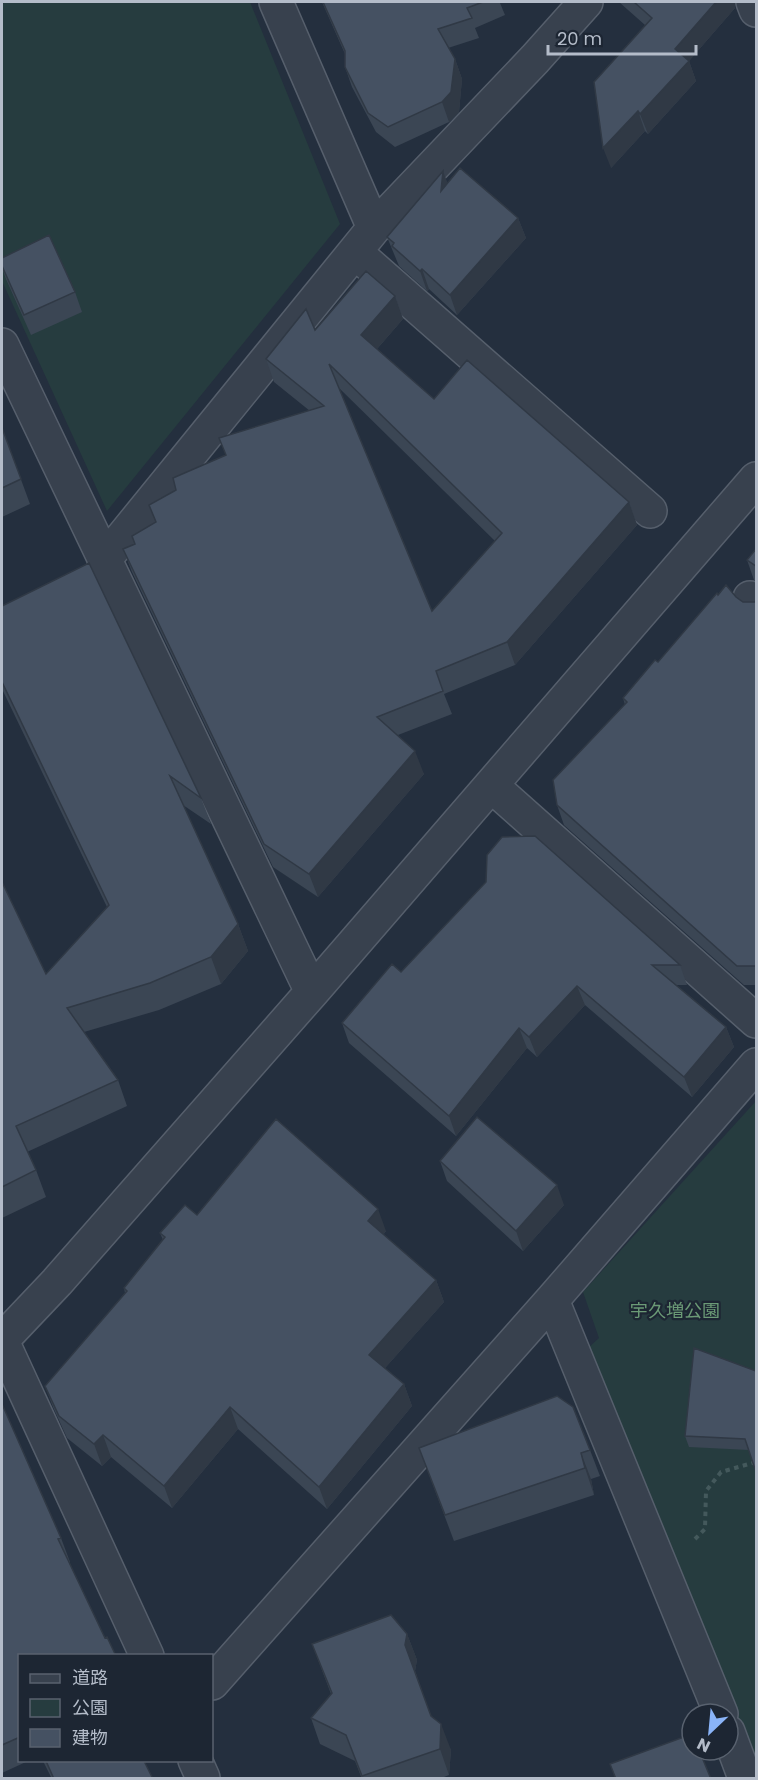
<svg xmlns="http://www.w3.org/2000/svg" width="758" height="1780" viewBox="0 0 758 1780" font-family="Poppins,'Noto Sans JP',sans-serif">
	<rect width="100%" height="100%" fill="#242f3e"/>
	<path fill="#263c3f" d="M 6,2 L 250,2 L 340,224 L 107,511 L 2,281 L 2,4 Z
		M 756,1101 L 756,1774 L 586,1350 L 599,1338 L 583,1292 Z"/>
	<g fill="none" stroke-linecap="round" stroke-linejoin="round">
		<defs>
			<path id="minor" d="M 276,2 L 374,228
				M 753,2 L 756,10
				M 355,252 L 650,511
				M 2,345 L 312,992
				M 104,560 L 374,228 L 535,59 L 586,2
				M 750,598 L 756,604
				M 492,786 L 756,1021
				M 552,1300 L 721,1714
				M 2,1340 L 57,1282 L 312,992 L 756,479
				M 2,1341 L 147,1656
				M 212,1683 L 552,1300 L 756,1065
				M 728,1732 L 745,1778
				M 195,1760 L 203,1778"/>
		</defs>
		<use href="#minor" stroke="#565f6c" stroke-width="36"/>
		<path stroke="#44595c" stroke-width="4" stroke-dasharray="4.5 4.5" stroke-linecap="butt" d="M 695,1539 L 705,1529 L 706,1491 L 721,1472 L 756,1462"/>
		<use href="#minor" stroke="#38414e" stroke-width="33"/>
	</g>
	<path fill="#3b4654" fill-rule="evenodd" d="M 322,2 L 503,2 L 500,3 L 505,15 L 475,28 L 479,38 L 448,48 L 455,59 L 462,79 L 459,112 L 449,122 L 395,147 L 376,132 L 352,87 L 345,67 L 345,54 Z
		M 619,2 L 735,2 L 735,8 L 689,61 L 696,81 L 648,134 L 645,131 L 611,168 L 645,25 Z
		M 443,171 L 447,183 L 518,218 L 526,238 L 457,315 L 429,289 L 427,291 L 399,266 L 387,237 Z
		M 2,258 L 75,292 L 82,312 L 31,335 L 6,279 L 2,268 Z
		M 395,296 L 403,319 L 377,349 L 434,399 L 629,502 L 637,525 L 515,665 L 444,694 L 452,714 L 398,735 L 424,774 L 318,897 L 273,867 L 132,572 L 123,549 L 135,544 L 225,455 L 310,411 L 274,382 L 266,359 L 315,330 ZM 339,388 L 495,541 L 432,611 Z
		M 2,428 L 30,504 L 2,517 Z
		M 756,549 L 756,581 L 754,580 L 747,560 Z
		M 718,595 L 736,597 L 743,602 L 754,602 L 756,601 L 756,985 L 744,985 L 564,825 L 557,805 L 625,705 L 623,698 L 658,662 Z
		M 2,606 L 201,798 L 211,824 L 183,805 L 238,924 L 248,951 L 221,984 L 159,1010 L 84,1032 L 118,1080 L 127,1106 L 27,1152 L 36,1170 L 46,1197 L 2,1218 L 2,882 L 46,974 L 107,907 L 2,689 Z
		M 486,882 L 680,965 L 687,985 L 676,985 L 726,1027 L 734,1047 L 692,1097 L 585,1005 L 537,1057 L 527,1048 L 456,1136 L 349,1043 L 342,1023 L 401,972 Z
		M 440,1161 L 564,1205 L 523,1251 L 447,1181 Z
		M 197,1215 L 386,1231 L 383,1235 L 436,1280 L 444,1302 L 385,1368 L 404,1384 L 412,1406 L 327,1509 L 238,1429 L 172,1508 L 111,1457 L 102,1466 L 67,1438 L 53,1407 L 45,1386 L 125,1293 L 124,1288 L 163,1240 L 160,1233 Z
		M 756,1371 L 749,1450 L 689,1447 L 685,1436 Z
		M 2,1404 L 61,1538 L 70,1562 L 20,1656 L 20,1761 L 28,1761 L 2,1773 Z
		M 419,1448 L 590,1450 L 600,1476 L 591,1479 L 594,1495 L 454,1541 Z
		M 407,1634 L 417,1660 L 415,1671 L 431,1716 L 451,1750 L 449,1775 L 439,1779 L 362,1779 L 355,1761 L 320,1744 L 311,1718 L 331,1694 L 312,1644 Z
		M 43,1761 L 144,1761 L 153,1779 L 52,1779 Z"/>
	<path fill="#303945" d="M 716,2 L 735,2 L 735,8 L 689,61 L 696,81 L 648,134 L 640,114 L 675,49 Z
		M 455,59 L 462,79 L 459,112 L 449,122 L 442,102 Z
		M 638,111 L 645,131 L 611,168 L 603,148 Z
		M 443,171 L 450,190 L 441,191 Z
		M 518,218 L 526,238 L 457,315 L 450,295 Z
		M 422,269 L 429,289 L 427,291 L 420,271 Z
		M 395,296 L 403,319 L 369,358 L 361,335 Z
		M 629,502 L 637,525 L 515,665 L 507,642 Z
		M 415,751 L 424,774 L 318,897 L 309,874 Z
		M 238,924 L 248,951 L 221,984 L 211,957 Z
		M 577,986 L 585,1005 L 537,1057 L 529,1037 Z
		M 726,1027 L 734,1047 L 692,1097 L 684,1077 Z
		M 519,1028 L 527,1048 L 456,1136 L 449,1116 Z
		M 557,1185 L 564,1205 L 523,1251 L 516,1231 Z
		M 378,1209 L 386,1231 L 376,1243 L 368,1221 Z
		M 436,1280 L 444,1302 L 377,1377 L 369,1355 Z
		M 404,1384 L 412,1406 L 327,1509 L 319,1487 Z
		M 230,1407 L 238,1429 L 172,1508 L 164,1486 Z
		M 103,1435 L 111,1457 L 102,1466 L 94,1444 Z
		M 581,1453 L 591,1479 L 594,1495 L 585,1468 Z
		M 407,1634 L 417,1660 L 415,1671 L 405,1645 Z
		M 441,1724 L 451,1750 L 449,1775 L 440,1749 Z"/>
	<path fill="#455162" stroke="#303945" stroke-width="1.5" fill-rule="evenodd" d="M 323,2 L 483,2 L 467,8 L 472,18 L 438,29 L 455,59 L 451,92 L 442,102 L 388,127 L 368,113 L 345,67 L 345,51 Z
		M 634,2 L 716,2 L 675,49 L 689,61 L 640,114 L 638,111 L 603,148 L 594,82 L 652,18 Z
		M 460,168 L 518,218 L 450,295 L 422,269 L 420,271 L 392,246 L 394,243 L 387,237 L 443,171 L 441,191 Z
		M 49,235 L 75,292 L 24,315 L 2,266 L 2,258 Z
		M 366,271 L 395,296 L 361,335 L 434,399 L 467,360 L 629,502 L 507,642 L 436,671 L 443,691 L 377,717 L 415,751 L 309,874 L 264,844 L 123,549 L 135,544 L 132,536 L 156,522 L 149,505 L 176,490 L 173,478 L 226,455 L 219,438 L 324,406 L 266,359 L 306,309 L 315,330 ZM 329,364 L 502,533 L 432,611 L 358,434 Z
		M 2,428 L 21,479 L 2,488 Z
		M 756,549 L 756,566 L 747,560 Z
		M 89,563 L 201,798 L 170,776 L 238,924 L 211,957 L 150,983 L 67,1008 L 118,1080 L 16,1126 L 36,1170 L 2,1187 L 2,882 L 46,974 L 109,905 L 2,682 L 2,606 Z
		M 726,585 L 736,597 L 743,602 L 754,602 L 756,601 L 756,966 L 737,966 L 557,805 L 553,780 L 627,702 L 623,698 L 655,660 L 658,662 L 717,593 L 718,595 Z
		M 535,836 L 680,965 L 652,965 L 726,1027 L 684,1077 L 577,986 L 529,1037 L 519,1028 L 449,1116 L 342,1023 L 392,964 L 401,972 L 486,882 L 487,855 L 502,837 Z
		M 477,1117 L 557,1185 L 516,1231 L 440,1161 Z
		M 276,1119 L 378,1209 L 368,1221 L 436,1280 L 369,1355 L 404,1384 L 319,1487 L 230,1407 L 164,1486 L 103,1435 L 94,1444 L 59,1416 L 45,1386 L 127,1291 L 124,1288 L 165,1237 L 160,1233 L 185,1205 L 197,1215 Z
		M 694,1348 L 756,1371 L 756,1472 L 745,1439 L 685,1436 Z
		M 557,1396 L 573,1407 L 590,1450 L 581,1453 L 585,1468 L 445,1515 L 419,1448 Z
		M 2,1404 L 61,1538 L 58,1539 L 105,1638 L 107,1637 L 116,1656 L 20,1656 L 20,1737 L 2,1745 Z
		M 391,1615 L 407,1634 L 405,1645 L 431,1716 L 441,1724 L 440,1749 L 362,1776 L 346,1735 L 311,1718 L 332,1693 L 312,1644 Z
		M 692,1734 L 692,1750 L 699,1750 L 711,1779 L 616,1779 L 610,1764 Z
		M 46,1761 L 144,1761 L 153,1779 L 54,1779 Z"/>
	<g text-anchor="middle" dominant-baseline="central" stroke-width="4.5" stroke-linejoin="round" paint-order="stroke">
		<g font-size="18" fill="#6b9a76" stroke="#1d2633">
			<text x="675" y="1310">宇久増公園</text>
		</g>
	</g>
	<rect width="758" height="1780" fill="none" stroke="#b4bcc9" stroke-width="6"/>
	<rect x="18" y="1654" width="195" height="108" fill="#1d2633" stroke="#59626f" stroke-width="1.5"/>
	<rect x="30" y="1674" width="30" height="9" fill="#38414e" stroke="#59626f" stroke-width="1.5"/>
	<text x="72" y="1684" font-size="18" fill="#b4bcc9">道路</text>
	<rect x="30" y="1699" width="30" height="18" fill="#263c3f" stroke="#59626f" stroke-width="1.5"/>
	<text x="72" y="1714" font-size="18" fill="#b4bcc9">公園</text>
	<rect x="30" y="1729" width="30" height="18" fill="#455162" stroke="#59626f" stroke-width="1.5"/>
	<text x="72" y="1744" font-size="18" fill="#b4bcc9">建物</text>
	<g transform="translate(710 1732) rotate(206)"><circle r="28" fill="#1d2633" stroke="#59626f" stroke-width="1.5"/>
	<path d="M0-4.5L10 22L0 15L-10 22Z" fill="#8ab4f8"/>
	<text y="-9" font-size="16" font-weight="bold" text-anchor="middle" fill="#b4bcc9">N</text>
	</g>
	<path d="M548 45v9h148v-9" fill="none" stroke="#b4bcc9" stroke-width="3"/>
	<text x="557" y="45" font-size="18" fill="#b4bcc9" stroke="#1d2633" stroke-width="4.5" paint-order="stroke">20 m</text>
</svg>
